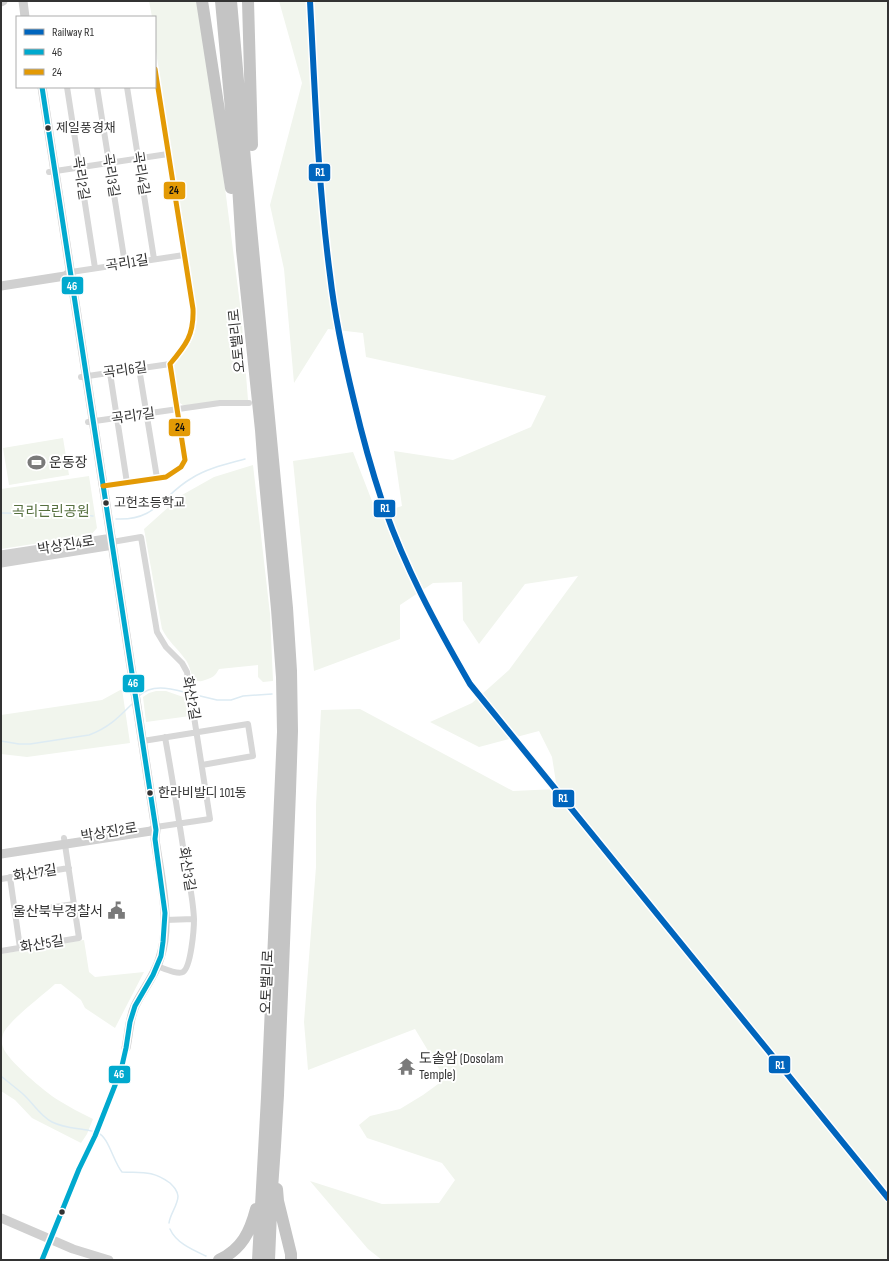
<svg xmlns="http://www.w3.org/2000/svg" width="889" height="1261" viewBox="0 0 889 1261" font-family="'Sofia Sans Condensed','Noto Sans KR',sans-serif">
	<rect width="100%" height="100%" fill="#fff"/>
	<path fill="#f1f5ed" d="M 149,1 L 199,1 L 221,157 L 241,312 L 248,400 L 220,401 L 184,406 L 180,403 L 173,366 C 176,361 179,358 183,354 C 192,343 196,332 197,318 L 155,45 L 155,17 L 152,17 Z
		M 279,1 L 888,1 L 888,1260 L 382,1260 L 368,1249 L 310,1181 L 382,1204 L 439,1203 L 455,1180 L 442,1163 L 367,1138 L 359,1125 L 370,1116 L 400,1109 L 423,1095 L 445,1079 L 415,1029 L 308,1070 L 304,1022 L 316,867 L 316,805 L 321,710 L 360,709 L 513,791 L 557,789 L 552,757 L 539,731 L 479,747 L 430,722 L 472,703 L 509,670 L 578,576 L 525,584 L 479,644 L 463,620 L 462,582 L 433,583 L 400,605 L 400,639 L 314,671 L 293,461 L 353,452 L 377,514 L 402,506 L 394,451 L 453,460 L 531,427 L 546,396 L 366,357 L 363,333 L 328,329 L 294,383 L 284,269 L 270,205 L 302,83 Z
		M 63,438 L 69,475 L 9,485 L 3,448 Z
		M 253,465 L 270,614 L 273,681 L 263,682 L 258,677 L 258,665 L 219,669 C 215,676 214,677 205,680 C 189,686 193,668 185,659 C 177,648 168,641 162,629 L 144,529 L 182,495 L 214,477 Z
		M 89,476 L 97,528 L 91,535 L 1,549 L 1,489 Z
		M 122,689 L 130,743 L 27,757 L 1,754 L 1,715 L 102,700 Z
		M 156,691 L 166,691 L 186,698 L 188,700 L 190,716 L 146,722 L 143,697 L 149,693 Z
		M 84,940 L 89,972 L 95,977 L 144,972 L 115,1028 L 85,1008 L 81,1000 L 61,984 L 55,984 C 42,996 12,1018 4,1032 C 2,1036 1,1043 3,1047 C 7,1060 45,1092 58,1100 C 69,1107 81,1113 93,1119 L 87,1134 L 81,1143 L 32,1118 L 15,1100 L 1,1091 L 1,954 Z"/>
	<g fill="none" stroke-linecap="round" stroke-linejoin="round">
		<path stroke="#ddebf3" stroke-width="1.5" d="M 1,513 L 71,514 L 93,516
			M 116,519 C 157,521 162,495 192,478 C 208,468 227,464 245,459
			M 196,695 L 217,700 L 231,700 L 243,696 L 272,694
			M 139,696 C 151,684 169,688 184,692
			M 1,741 L 19,744 L 30,744 L 89,735 C 108,728 118,718 132,704
			M 1,1076 C 8,1082 16,1088 23,1094 C 33,1103 40,1116 52,1122 C 66,1129 81,1128 95,1132
			M 98,1133 C 108,1136 114,1163 122,1172 C 142,1173 152,1170 170,1183 C 174,1187 177,1190 178,1196 C 178,1205 170,1214 169,1223
			M 170,1229 C 176,1243 193,1250 206,1256"/>
		<path stroke="#d7d7d7" stroke-width="6" d="M 67,87 L 95,268
			M 97,87 L 125,264
			M 127,87 L 154,259
			M 49,172 L 168,154
			M 71,272 L 184,255
			M 139,368 L 157,478
			M 110,373 L 127,483
			M 81,377 L 170,364
			M 88,422 L 220,403 L 249,403
			M 103,486 L 166,477 L 181,467 L 185,460 L 170,364 C 186,345 194,335 193,309 L 155,69
			M 112,542 L 141,537 L 157,632 L 166,647 L 182,663 L 187,672 L 210,819 L 156,827
			M 143,741 L 248,724 L 253,756 L 202,765
			M 10,877 L 20,948
			M 1,879 L 69,868
			M 15,913 L 74,904
			M 165,920 L 194,919
			M 1,951 L 79,938 L 64,838
			M 157,966 C 163,968 178,975 183,972 C 191,967 194,929 194,919 C 193,897 188,875 184,853 C 178,814 172,776 165,737
			M 42,1260 L 79,1169 L 95,1136 L 107,1105 L 121,1070 L 126,1048"/>
		<path stroke="#d0d0d0" stroke-width="9" d="M 23,1 L 25,17
			M 1,2 L 3,1
			M 42,87 L 156,830 L 155,839 C 160,876 172,922 160,958 C 155,976 143,989 135,1006 C 129,1019 129,1034 126,1048
			M 1,286 L 65,276 L 71,272
			M 1,555 L 106,539 L 112,542 L 107,546 L 1,563
			M 1,854 L 151,831 L 156,827
			M 1,1218 L 73,1249 L 109,1260"/>
		<path stroke="#c4c4c4" stroke-width="12" d="M 202,1 L 231,188
			M 221,1 L 238,185 L 242,250 L 261,430 L 264,471 L 277,609 L 282,677 L 283,732 L 267,1097 L 258,1260
			M 231,1 L 251,228 L 287,608 L 291,671 L 292,731 L 290,791 L 278,1095 L 275,1146 L 272,1189 L 269,1260
			M 248,1 L 252,145
			M 277,1189 L 278,1201 L 291,1254 L 291,1260
			M 219,1260 C 242,1249 250,1232 256,1209"/>
		<defs>
			<path id="bus-1" d="M 42,1260 L 79,1169 L 95,1136 L 121,1070 L 126,1048 L 130,1022 L 135,1006 L 153,975 L 161,956 L 163,942 L 165,913 L 155,839 L 156,830 L 42,87"/>
			<path id="bus-2" d="M 103,486 L 166,477 L 181,467 L 185,460 L 170,364 C 186,345 194,335 193,309 L 155,69"/>
		</defs>
		<use href="#bus-1" stroke="#fff" stroke-width="8"/>
		<use href="#bus-2" stroke="#fff" stroke-width="8"/>
		<use href="#bus-1" stroke="#00a9ce" stroke-width="5"/>
		<use href="#bus-2" stroke="#e39a05" stroke-width="5"/>
		<defs>
			<path id="rail-1" d="M 310,1 C 315,92 318,184 330,275 C 335,318 344,360 354,401 C 362,435 371,468 382,501 C 404,566 436,625 470,684 L 888,1198"/>
		</defs>
		<use href="#rail-1" stroke="#fff" stroke-width="9"/>
		<use href="#rail-1" stroke="#0065bd" stroke-width="6"/>
	</g>
	<defs>
		<symbol id="stadium-bare" viewBox="-9 -9 18 18"><path d="M0-5a6.5 5 0 1 0 0 10a6.5 5 0 1 0 0-10ZM-3.5-1.8h7v3.6h-7Z" fill="#7a7a7a" stroke="#fff" stroke-width="2.5" paint-order="stroke"/></symbol>
		<symbol id="civic-bare" viewBox="-9 -9 18 18"><path d="M-.6-6.5H3V-4.5H.6V-3L4-1V1h2V6H-6V1h2V-1L-.6-3ZM-1.2 2.5V6h2.4V2.5Z" fill="#7a7a7a" stroke="#fff" stroke-width="2.5" paint-order="stroke"/></symbol>
		<symbol id="temple-bare" viewBox="-9 -9 18 18"><path d="M0-6L5-2H3V0L6.5 2.5H4V6H1.5V3h-3V6H-4V2.5H-6.5L-3 0V-2H-5Z" fill="#7a7a7a" stroke="#fff" stroke-width="2.5" paint-order="stroke"/></symbol>
	</defs>
	<g fill-rule="evenodd">
		<use href="#stadium-bare" x="24" y="450" width="25" height="25"/>
		<use href="#civic-bare" x="104" y="898" width="25" height="25"/>
		<use href="#temple-bare" x="394" y="1054" width="25" height="25"/>
	</g>
	<g fill="#333" stroke="#fff" stroke-width="1.5">
		<circle cx="48" cy="128" r="3.5"/>
		<circle cx="106" cy="503" r="3.5"/>
		<circle cx="150" cy="793" r="3.5"/>
		<circle cx="62" cy="1212" r="3.5"/>
	</g>
	<g text-anchor="middle" dominant-baseline="central" stroke-width="4" stroke-linejoin="round" paint-order="stroke">
		<g font-size="13" fill="#333" stroke="#fff" text-anchor="start">
			<text x="56" y="128">제일풍경채</text>
			<text x="114" y="503">고헌초등학교</text>
			<text x="158" y="793">한라비발디 101동</text>
		</g>
		<g font-size="14" fill="#333" stroke="#fff">
			<text transform="translate(141 173) rotate(81)">곡리4길</text>
			<text transform="translate(111 175) rotate(81)">곡리3길</text>
			<text transform="translate(81 178) rotate(81)">곡리2길</text>
			<text transform="translate(127 263) rotate(-9)">곡리1길</text>
			<text transform="translate(237 341) rotate(-96)">오토밸리로</text>
			<text transform="translate(125 370) rotate(-8)">곡리6길</text>
			<text transform="translate(133 416) rotate(-8)">곡리7길</text>
			<text transform="translate(66 545) rotate(-9)">박상진4로</text>
			<text transform="translate(191 698) rotate(80)">화산2길</text>
			<text transform="translate(109 832) rotate(-9)">박상진2로</text>
			<text transform="translate(187 869) rotate(81)">화산3길</text>
			<text transform="translate(35 873) rotate(-9)">화산7길</text>
			<text transform="translate(42 944) rotate(-9)">화산5길</text>
			<text transform="translate(267 982) rotate(-88)">오토밸리로</text>
		</g>
		<g font-size="14" fill="#333" stroke="#fff" text-anchor="start">
			<text x="49" y="462">운동장</text>
			<text x="103" y="911" text-anchor="end">울산북부경찰서</text>
			<text x="419" y="1058">도솔암 (Dosolam<tspan x="419" dy="16">Temple)</tspan></text>
		</g>
		<g font-size="14" fill="#56703f" stroke="#fff">
			<text x="51" y="511">곡리근린공원</text>
		</g>
	</g>
	<g stroke="#fff" stroke-width="1.5">
		<rect x="308" y="163" width="23" height="19" rx="4" fill="#0065bd"/>
		<rect x="163" y="181" width="23" height="19" rx="4" fill="#e39a05"/>
		<rect x="61" y="276" width="23" height="19" rx="4" fill="#00a9ce"/>
		<rect x="168" y="418" width="23" height="19" rx="4" fill="#e39a05"/>
		<rect x="373" y="499" width="23" height="19" rx="4" fill="#0065bd"/>
		<rect x="122" y="674" width="23" height="19" rx="4" fill="#00a9ce"/>
		<rect x="552" y="789" width="23" height="19" rx="4" fill="#0065bd"/>
		<rect x="768" y="1055" width="23" height="19" rx="4" fill="#0065bd"/>
		<rect x="108" y="1065" width="23" height="19" rx="4" fill="#00a9ce"/>
	</g>
	<g font-size="11" text-anchor="middle" font-weight="bold" fill="#fff">
		<text x="320" y="176">R1</text>
		<text x="72" y="290">46</text>
		<text x="385" y="512">R1</text>
		<text x="133" y="687">46</text>
		<text x="563" y="802">R1</text>
		<text x="780" y="1069">R1</text>
		<text x="119" y="1078">46</text>
	</g>
	<g font-size="11" text-anchor="middle" font-weight="bold" fill="#111">
		<text x="174" y="194">24</text>
		<text x="180" y="431">24</text>
	</g>
	<rect width="889" height="1261" fill="none" stroke="#333333" stroke-width="4"/>
	<rect x="16" y="16" width="140" height="72" fill="#ffffff" stroke="#adadad"/>
	<rect x="24" y="29" width="20" height="6" fill="#0065bd" stroke="#adadad"/>
	<text x="52" y="36" font-size="12" fill="#333333">Railway R1</text>
	<rect x="24" y="49" width="20" height="6" fill="#00a9ce" stroke="#adadad"/>
	<text x="52" y="56" font-size="12" fill="#333333">46</text>
	<rect x="24" y="69" width="20" height="6" fill="#e39a05" stroke="#adadad"/>
	<text x="52" y="76" font-size="12" fill="#333333">24</text>
</svg>
